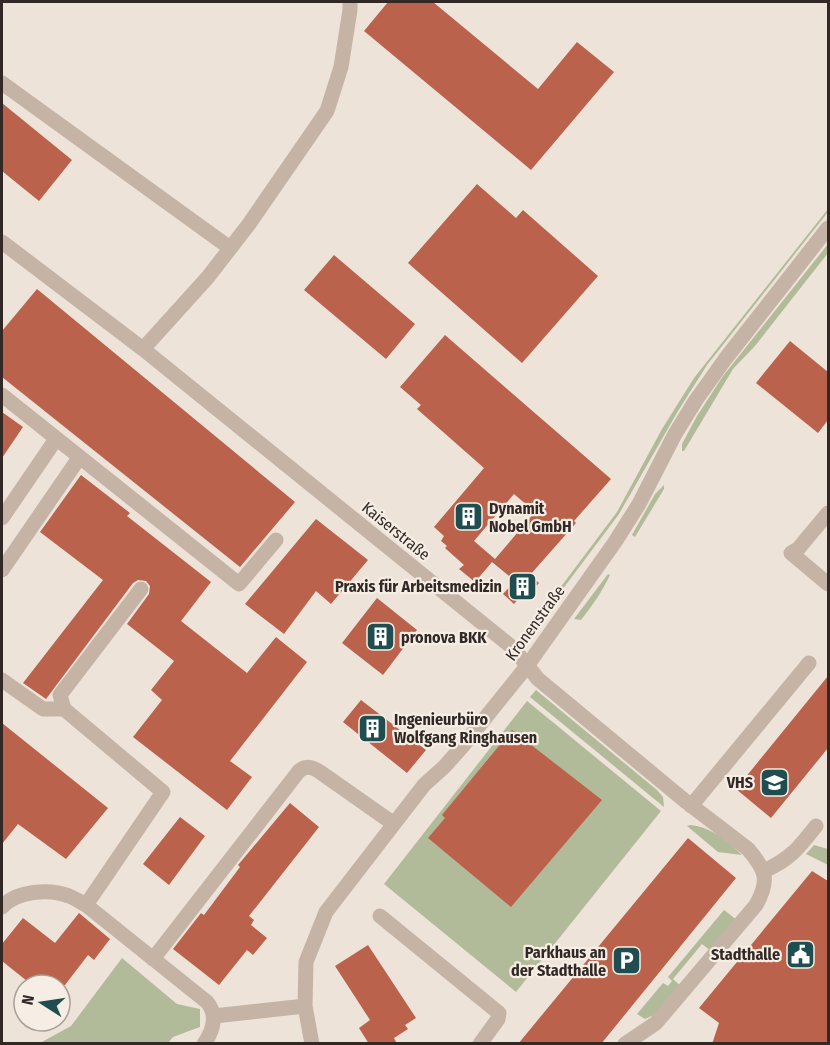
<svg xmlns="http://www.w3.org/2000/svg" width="830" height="1045" viewBox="0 0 830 1045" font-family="'Fira Sans Condensed',sans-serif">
	<rect width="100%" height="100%" fill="#eee3d9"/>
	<path fill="#b1bb9a" d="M 828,209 L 828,212 L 707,365 L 678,411 L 619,514 L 553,602 L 551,600 L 617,512 L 662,429 L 694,378 Z
		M 828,244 L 828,253 L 755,346 L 733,369 L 684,451 L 682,451 L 682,444 L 697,416 L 723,376 Z
		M 664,485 L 664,489 L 635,537 L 632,535 L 655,494 Z
		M 608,574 L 610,575 C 602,592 592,606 581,620 L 574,619 Z
		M 536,690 L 657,790 L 663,797 L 664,807 L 530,697 Z
		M 527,701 L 661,811 L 516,992 L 384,884 Z
		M 690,825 C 711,827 728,841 742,855 L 718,852 L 687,826 Z
		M 814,845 L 828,849 L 828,865 L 806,854 Z
		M 724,910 L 737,920 L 711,951 L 702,944 L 673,979 L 682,987 L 654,1015 L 645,1019 L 637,1014 L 663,983 L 668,986 L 672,981 L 668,977 Z
		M 122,958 L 177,1004 L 200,1009 L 200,1027 L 173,1037 L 168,1043 L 40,1043 L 71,1026 Z"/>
	<path fill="#ba624b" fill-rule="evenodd" d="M 388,2 L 433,2 L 538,89 L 577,42 L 614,72 L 531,170 L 364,31 Z
		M 2,103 L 72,160 L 39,201 L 2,171 Z
		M 477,184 L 516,218 L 523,210 L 598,276 L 522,363 L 408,263 Z
		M 334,255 L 415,324 L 386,359 L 304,290 Z
		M 37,289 L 295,502 L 240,567 L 2,377 L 2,331 Z
		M 445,335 L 611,479 L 574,521 L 576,523 L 530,575 L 539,583 L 529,594 L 525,590 L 514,604 L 503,594 L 515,581 L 492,562 L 475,582 L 459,569 L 464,565 L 445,548 L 447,546 L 441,541 L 444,536 L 434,527 L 484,468 L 417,409 L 421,405 L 400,387 ZM 514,494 L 535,512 L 495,559 L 474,541 Z
		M 790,341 L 828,372 L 828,420 L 818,433 L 756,383 Z
		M 2,412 L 23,427 L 2,458 Z
		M 81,475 L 130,513 L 127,516 L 211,582 L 181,621 L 247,673 L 276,637 L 307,662 L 230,761 L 252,777 L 227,810 L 133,737 L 162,700 L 151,690 L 174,661 L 127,624 L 149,594 L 150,586 L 146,581 L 138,580 L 133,583 L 46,699 L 23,683 L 103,580 L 40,532 Z
		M 316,519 L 368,560 L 331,604 L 316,591 L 284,634 L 245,604 Z
		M 377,598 L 417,630 L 383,675 L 342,643 Z
		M 828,676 L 828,748 L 771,818 L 736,789 Z
		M 361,700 L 426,750 L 407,773 L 343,722 Z
		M 2,723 L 108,808 L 66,859 L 18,824 L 2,844 Z
		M 512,730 L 602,800 L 511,907 L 428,838 L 445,818 L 442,815 Z
		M 290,803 L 319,827 L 249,916 L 254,920 L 251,925 L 267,938 L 253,955 L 247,950 L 219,985 L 173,949 L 201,913 L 204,915 L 240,867 L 238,865 Z
		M 180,817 L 205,836 L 169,885 L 143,864 Z
		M 688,838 L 736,878 L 601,1044 L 518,1044 Z
		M 812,871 L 828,881 L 828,1044 L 712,1044 L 719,1023 L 699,1008 Z
		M 79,913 L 110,939 L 94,960 L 88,955 L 65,985 L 32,985 L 2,961 L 2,944 L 23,918 L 55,943 Z
		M 368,945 L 416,1018 L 405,1025 L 408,1029 L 394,1038 L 397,1044 L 369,1044 L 359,1028 L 370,1020 L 335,966 Z"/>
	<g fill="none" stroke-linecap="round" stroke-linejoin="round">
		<path stroke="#c5b3a6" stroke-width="15" d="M 2,83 L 230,248
			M 2,242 L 143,349 L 513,648 L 538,679 L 684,800 L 748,849 C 766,870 770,880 756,905 L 656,1023 L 625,1044
			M 143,349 L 208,277 L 249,224 L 327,111 L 341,67 L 350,10 L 350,2
			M 2,395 L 239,584 L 276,540
			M 828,513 L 798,549 L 791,553 L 828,584
			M 2,518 L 56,439
			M 2,570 L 79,458
			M 2,680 L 43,709 L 64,709
			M 691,806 L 809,663
			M 764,871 C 790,859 798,849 816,826
			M 86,905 L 163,792 L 64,709 L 60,695 L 141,589
			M 2,907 C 16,891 49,888 69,896 C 75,898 80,902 86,905 L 207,1002 C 218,1015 213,1031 204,1044
			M 380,916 L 499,1013 L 498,1019 L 480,1044
			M 153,959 L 299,771 C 307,765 312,767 320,772 L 394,824
			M 214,1016 L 305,1006
			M 312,1044 L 305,1006 L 306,962 L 326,912 L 424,785 L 444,767 L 461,748 L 527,666 L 615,542 L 639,504 L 675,434 L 696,400 L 726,358 L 828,228"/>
	</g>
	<defs>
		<symbol id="building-square" viewBox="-11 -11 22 22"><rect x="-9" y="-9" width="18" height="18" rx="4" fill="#204d4f" stroke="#f6eee4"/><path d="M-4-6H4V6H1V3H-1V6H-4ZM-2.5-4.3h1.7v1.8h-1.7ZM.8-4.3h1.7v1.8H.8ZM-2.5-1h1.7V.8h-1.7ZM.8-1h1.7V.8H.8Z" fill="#fff"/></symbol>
		<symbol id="school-square" viewBox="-11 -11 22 22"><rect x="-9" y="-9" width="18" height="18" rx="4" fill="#204d4f" stroke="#f6eee4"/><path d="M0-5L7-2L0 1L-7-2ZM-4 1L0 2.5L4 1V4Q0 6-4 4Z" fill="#fff"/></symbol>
		<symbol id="civic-square" viewBox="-11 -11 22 22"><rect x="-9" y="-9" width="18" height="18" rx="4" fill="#204d4f" stroke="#f6eee4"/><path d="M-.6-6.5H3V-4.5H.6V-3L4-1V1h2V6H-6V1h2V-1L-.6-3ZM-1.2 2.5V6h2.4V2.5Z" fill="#fff"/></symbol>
		<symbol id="parking-square" viewBox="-11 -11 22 22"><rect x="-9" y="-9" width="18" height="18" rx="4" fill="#204d4f" stroke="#f6eee4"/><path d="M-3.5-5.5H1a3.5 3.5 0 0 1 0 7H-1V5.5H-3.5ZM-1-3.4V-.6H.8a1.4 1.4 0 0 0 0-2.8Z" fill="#fff"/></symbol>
	</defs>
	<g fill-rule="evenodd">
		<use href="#building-square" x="452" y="500" width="33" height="33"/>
		<use href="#building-square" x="506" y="570" width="33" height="33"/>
		<use href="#building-square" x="364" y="620" width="33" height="33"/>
		<use href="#building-square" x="356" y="712" width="33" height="33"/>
		<use href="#school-square" x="758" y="766" width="33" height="33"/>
		<use href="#civic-square" x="784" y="938" width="33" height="33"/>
		<use href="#parking-square" x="610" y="944" width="33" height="33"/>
	</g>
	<g text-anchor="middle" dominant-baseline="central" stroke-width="4.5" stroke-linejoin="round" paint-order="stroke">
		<g font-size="16" font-weight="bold" fill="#322926" stroke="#f6eee4" text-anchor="end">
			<text x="489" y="508" text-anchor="start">Dynamit<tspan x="489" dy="18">Nobel GmbH</tspan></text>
			<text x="502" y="586">Praxis für Arbeitsmedizin</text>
			<text x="401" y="637" text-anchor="start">pronova BKK</text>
			<text x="394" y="719" text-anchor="start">Ingenieurbüro<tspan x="394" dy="18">Wolfgang Ringhausen</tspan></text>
			<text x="753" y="782">VHS</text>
			<text x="606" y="952">Parkhaus an<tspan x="606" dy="18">der Stadthalle</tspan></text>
			<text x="780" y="954">Stadthalle</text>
		</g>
		<g font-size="16" fill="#322926" stroke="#f6eee4">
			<text transform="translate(396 531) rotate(39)">Kaiserstraße</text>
			<text transform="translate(535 623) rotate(-54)">Kronenstraße</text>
		</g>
	</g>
	<rect width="830" height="1045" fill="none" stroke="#322926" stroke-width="6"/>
	<g transform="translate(42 1003) rotate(282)"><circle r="28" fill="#f6eee4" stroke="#a89f98" stroke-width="1.5"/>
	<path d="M0-4.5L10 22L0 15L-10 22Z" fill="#204d4f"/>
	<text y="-9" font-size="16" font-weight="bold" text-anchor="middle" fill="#322926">N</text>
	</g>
</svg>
